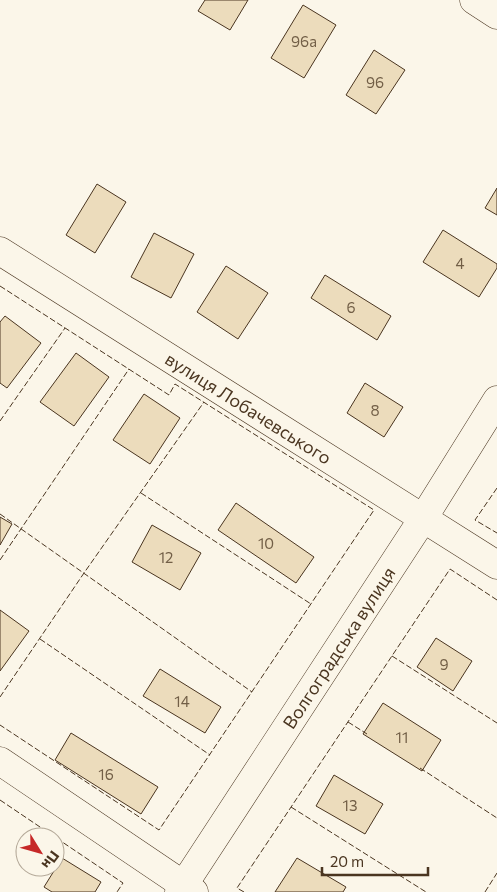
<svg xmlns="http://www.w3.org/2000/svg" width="497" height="892" viewBox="0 0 497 892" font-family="Commissioner,sans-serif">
	<rect width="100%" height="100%" fill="#fbf6e9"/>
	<path fill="#ecdcbc" stroke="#4a3520" d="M 205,0 L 248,0 L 230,30 L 198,11 Z
		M 303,5 L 336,25 L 304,78 L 271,58 Z
		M 374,50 L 405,70 L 376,114 L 346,95 Z
		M 97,184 L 126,202 L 95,253 L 66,235 Z
		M 497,188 L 497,215 L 485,208 Z
		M 443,230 L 497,264 L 497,268 L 479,297 L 423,262 Z
		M 154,233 L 194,254 L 171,298 L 131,277 Z
		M 226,266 L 268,293 L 238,339 L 197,312 Z
		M 325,275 L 391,316 L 377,340 L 311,298 Z
		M 5,316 L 41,343 L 7,388 L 0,383 L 0,322 Z
		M 76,353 L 109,377 L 74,426 L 40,402 Z
		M 365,383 L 403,407 L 384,437 L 347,413 Z
		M 144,394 L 180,418 L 150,464 L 113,440 Z
		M 236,503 L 314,557 L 296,583 L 218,530 Z
		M 0,517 L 12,524 L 0,545 Z
		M 152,525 L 201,553 L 180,590 L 132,562 Z
		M 0,610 L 29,631 L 0,671 Z
		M 436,638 L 472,661 L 453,691 L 417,667 Z
		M 160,669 L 221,707 L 205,733 L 143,696 Z
		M 383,703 L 441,740 L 422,771 L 363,734 Z
		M 71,733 L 158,787 L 141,814 L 55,760 Z
		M 334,775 L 383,804 L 365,834 L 316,806 Z
		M 62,858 L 101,882 L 95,892 L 52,892 L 44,887 Z
		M 297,858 L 346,887 L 343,892 L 275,892 Z"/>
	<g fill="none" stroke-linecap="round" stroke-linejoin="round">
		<defs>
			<g id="minor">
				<path d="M 474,0 L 497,15"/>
				<path id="s1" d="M 0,251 L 497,565"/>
				<path d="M 0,761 L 194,892"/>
				<path id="s2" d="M 179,892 L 424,517 L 497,400"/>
			</g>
		</defs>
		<use href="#minor" stroke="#4a3520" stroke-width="29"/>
		<use href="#minor" stroke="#fbf6e9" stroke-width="28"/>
		<path stroke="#4a3520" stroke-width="1" stroke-dasharray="6 2.5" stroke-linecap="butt" d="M 0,286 L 169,395 L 175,384 L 374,510 L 159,830 L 0,725
			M 0,421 L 65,328
			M 497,488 L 475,520 L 497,533
			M 141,493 L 311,604
			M 0,514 L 252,692
			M 0,560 L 129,369
			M 40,639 L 210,755
			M 392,656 L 497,723
			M 0,697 L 84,573 L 204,402
			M 348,722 L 367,734
			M 420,768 L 497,818
			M 0,800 L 123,883 L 117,892
			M 291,807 L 426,892
			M 244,892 L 237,888 L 450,569 L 497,600
			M 485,892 L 497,873"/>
	</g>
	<g text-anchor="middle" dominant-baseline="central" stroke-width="4" stroke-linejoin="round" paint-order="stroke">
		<g font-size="15" fill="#725f47">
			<text x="304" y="41">96а</text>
			<text x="375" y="82">96</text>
			<text x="460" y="263">4</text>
			<text x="351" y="307">6</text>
			<text x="375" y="410">8</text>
			<text x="266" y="543">10</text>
			<text x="166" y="557">12</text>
			<text x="444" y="664">9</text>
			<text x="182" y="701">14</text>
			<text x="402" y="737">11</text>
			<text x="106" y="774">16</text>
			<text x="350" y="805">13</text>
		</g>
		<g font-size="18" fill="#4a3520" stroke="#fbf6e9">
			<text stroke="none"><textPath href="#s1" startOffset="294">вулиця Лобачевського</textPath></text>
			<text stroke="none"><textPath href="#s2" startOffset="292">Волгоградська вулиця</textPath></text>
		</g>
	</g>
	<g transform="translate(40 852) rotate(127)"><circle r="24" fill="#fbf6e9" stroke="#b4a999"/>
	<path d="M0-4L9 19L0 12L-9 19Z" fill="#c62828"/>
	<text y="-8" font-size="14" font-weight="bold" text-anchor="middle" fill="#4a3520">Пн</text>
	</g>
	<path d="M322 867v8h106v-8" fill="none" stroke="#4a3520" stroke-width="2.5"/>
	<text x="330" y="867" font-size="15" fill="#4a3520" stroke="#fbf6e9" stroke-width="4" paint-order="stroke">20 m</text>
</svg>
